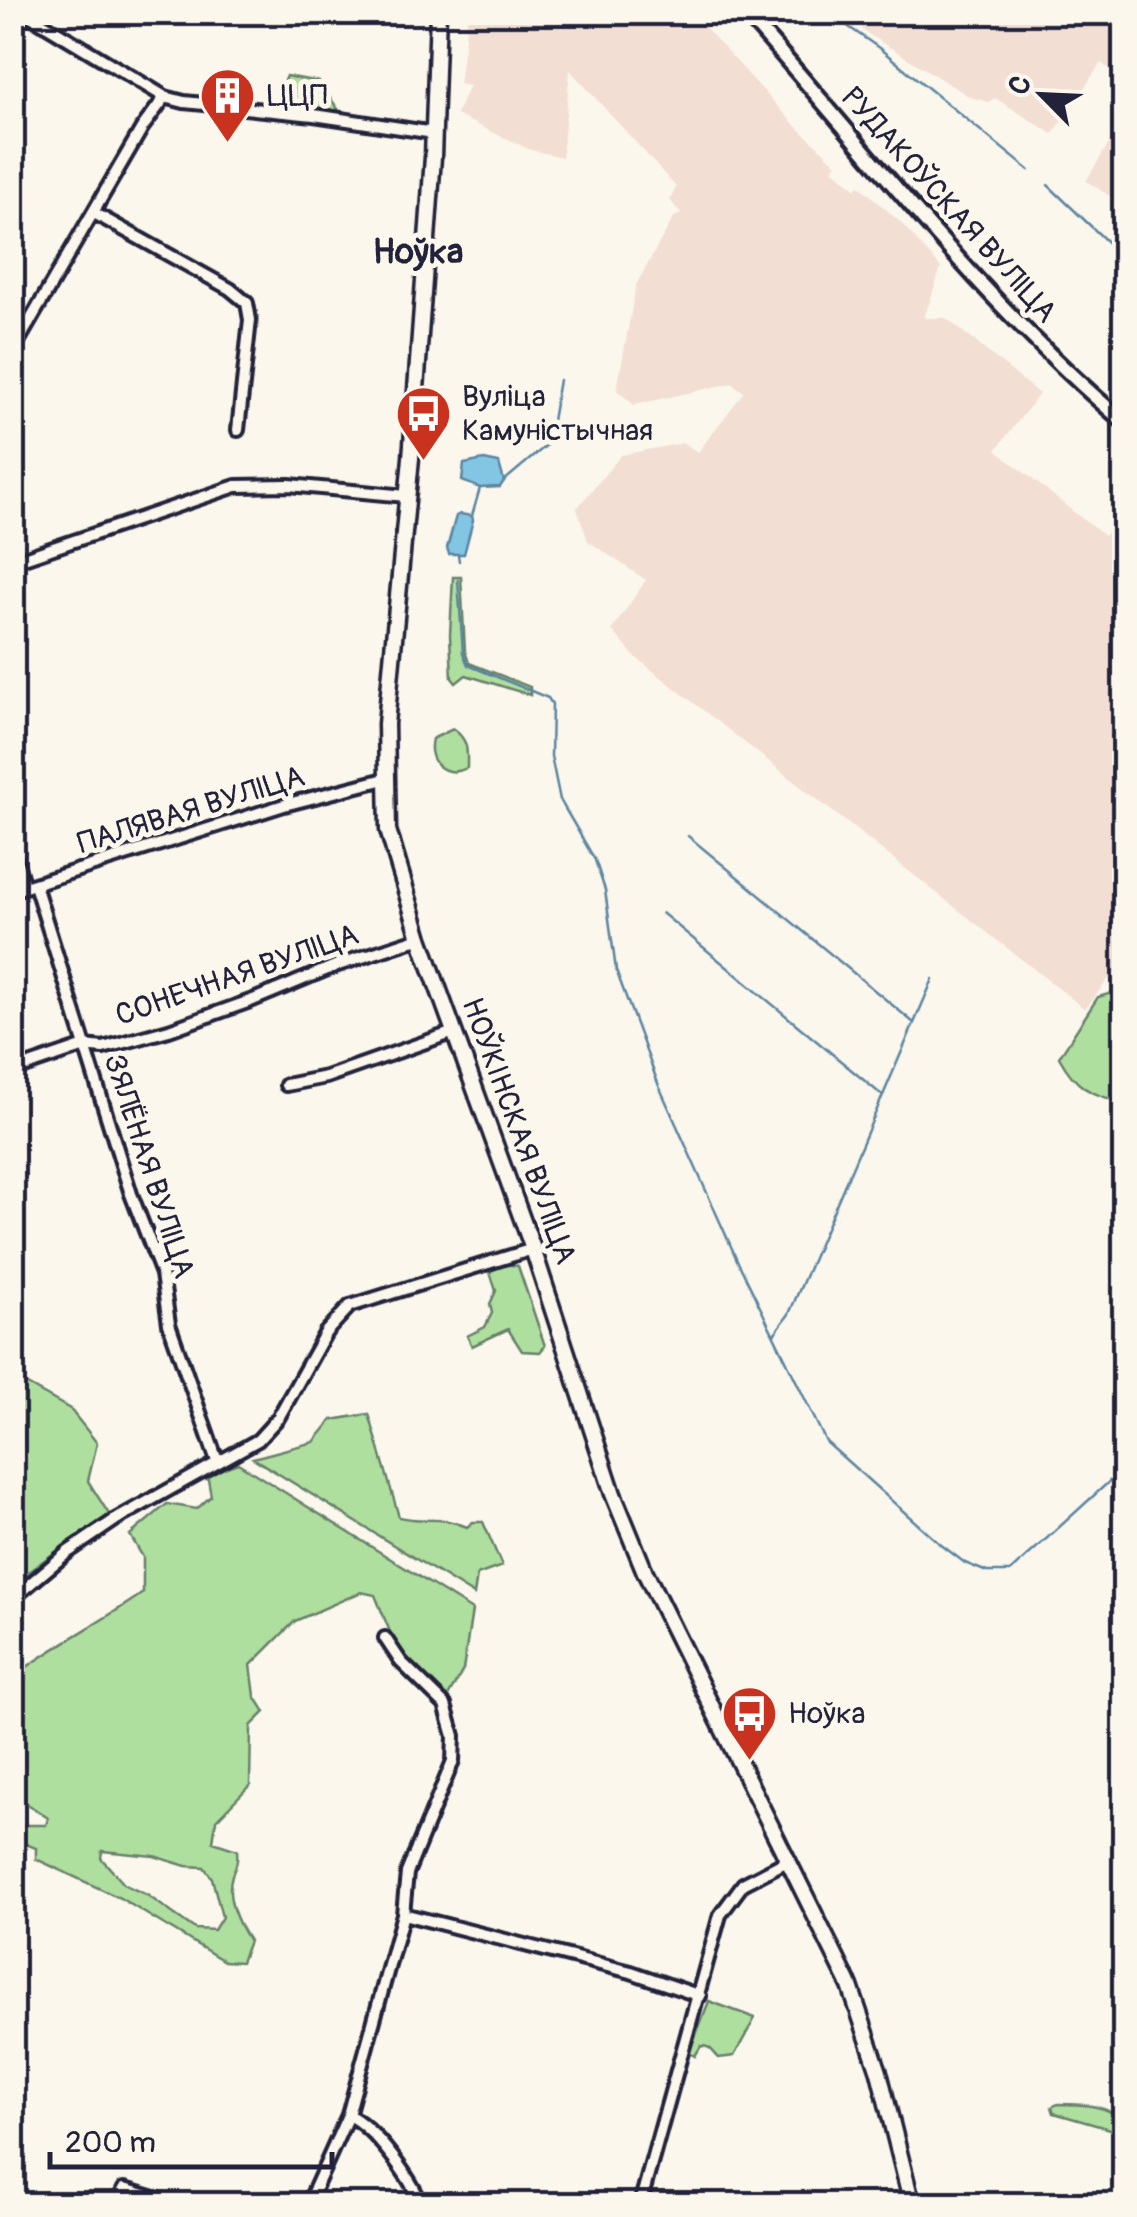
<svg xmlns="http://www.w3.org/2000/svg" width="1137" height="2217" viewBox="0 0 1137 2217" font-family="Pangolin,sans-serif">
	<rect width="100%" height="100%" fill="#fbf7ec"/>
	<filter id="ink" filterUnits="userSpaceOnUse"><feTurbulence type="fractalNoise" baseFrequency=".01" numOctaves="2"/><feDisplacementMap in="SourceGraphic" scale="20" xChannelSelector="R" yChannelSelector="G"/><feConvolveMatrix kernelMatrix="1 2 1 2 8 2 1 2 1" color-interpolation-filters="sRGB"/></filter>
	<g filter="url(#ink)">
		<path fill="#f2ded3" d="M 867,12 L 1124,13 L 1124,78 L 1101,63 L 1053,134 L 995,98 L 988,102 L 970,97 L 862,30 L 860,25 Z
			M 468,13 L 692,13 L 791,121 L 837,164 L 833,169 L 856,189 L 859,185 L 900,222 L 941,268 L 924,318 L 946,318 L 1039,394 L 996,450 L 1104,536 L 1124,511 L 1124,959 L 1085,1009 L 634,656 L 612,630 L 646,580 L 588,541 L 577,508 L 621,455 L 683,443 L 698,452 L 744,392 L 732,383 L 634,405 L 617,390 L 636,285 L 674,217 L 681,214 L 670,200 L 676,187 L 570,70 L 562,157 L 531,150 L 456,115 L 469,86 L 459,84 Z
			M 1124,119 L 1124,205 L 1086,181 Z"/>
		<path fill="#afdf9e" stroke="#68806c" stroke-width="2.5" fill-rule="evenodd" d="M 286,76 L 319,82 L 338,109 L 332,112 L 288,103 L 282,85 Z
			M 453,577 L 461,577 L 465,651 L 469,663 L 530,687 L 530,695 L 466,675 L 456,683 L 452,678 L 450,635 Z
			M 453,729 C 469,740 467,751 467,768 C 445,779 426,762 432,739 Z
			M 1122,990 L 1124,991 L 1124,1103 C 1090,1093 1077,1090 1059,1057 L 1098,997 Z
			M 504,1264 L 518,1266 L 545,1346 L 540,1352 L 522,1351 L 508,1329 L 472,1346 L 467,1336 L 485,1327 L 492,1313 L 490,1304 L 496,1291 L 490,1272 Z
			M 13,1377 L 70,1409 L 97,1443 L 88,1481 L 112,1519 L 61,1548 L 13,1583 Z
			M 369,1414 L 399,1517 C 425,1523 441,1515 467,1527 L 473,1522 L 483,1522 L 502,1566 L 477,1575 L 474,1595 L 253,1458 L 314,1442 L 332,1420 Z
			M 238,1463 L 472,1610 L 463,1670 L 446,1700 L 395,1644 L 375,1595 L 361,1592 L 295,1621 L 251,1665 L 255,1696 L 265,1712 L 251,1726 L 250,1785 L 216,1820 L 213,1842 L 237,1850 C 238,1862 236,1865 232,1875 C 225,1898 237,1922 249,1941 L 241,1962 L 224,1961 L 120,1898 L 36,1859 L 36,1848 L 21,1842 L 13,1844 L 12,1825 L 46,1825 L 48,1818 L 13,1794 L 13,1677 C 54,1646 100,1623 143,1593 L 143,1557 L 130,1535 L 167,1504 L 197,1509 L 211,1496 L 207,1474 ZM 102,1851 L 154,1856 L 186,1866 L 204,1867 L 212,1878 L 222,1917 L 214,1930 L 195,1929 L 147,1895 L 125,1885 L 101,1858 Z
			M 709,2001 L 755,2018 L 734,2056 L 719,2058 C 712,2052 712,2046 701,2046 L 695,2056 L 689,2053 Z
			M 1058,2104 C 1081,2104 1113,2104 1124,2126 L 1120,2132 L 1054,2113 L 1052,2107 Z"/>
		<path fill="#82c6e3" stroke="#5c84a0" stroke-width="2.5" d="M 484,460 L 499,463 L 504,481 L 500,487 L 480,488 L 462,481 L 464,464 Z
			M 460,514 L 472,516 L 473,520 L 464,554 L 449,554 L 447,548 L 456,516 Z"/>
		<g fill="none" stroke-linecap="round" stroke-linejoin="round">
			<path stroke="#5c84a0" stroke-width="2.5" d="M 836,18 L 879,48 L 1029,170
				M 1048,185 L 1124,258
				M 504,481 L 548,444 L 559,380
				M 1122,493 L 1124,495
				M 472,516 L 480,488
				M 458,555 L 459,561
				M 458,580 L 463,653 L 468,665 L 548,698 L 552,704 L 551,756 L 560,800 L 595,860 L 605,890 L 616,970 L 659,1086 L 738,1262 L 826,1442 L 940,1544 L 965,1563 L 987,1572 L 1010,1572 L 1112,1479
				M 688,836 L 914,1023
				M 662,913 L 883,1096
				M 775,1333 L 789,1314 L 933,979"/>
			<defs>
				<path id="minor" d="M 24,12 L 165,97 L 184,102 L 314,115 L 434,133
					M 94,213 L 230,289 L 247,303 L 250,320 L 238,430
					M 12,352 L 142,128 L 165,97
					M 12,562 L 236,486 L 289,485 L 406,496
					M 12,846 L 24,887
					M 35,885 L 131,1194 L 162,1274 L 169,1324 L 217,1461
					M 12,891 L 284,805 L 385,779
					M 12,1071 L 85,1046 L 103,1048 L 169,1030 L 253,1000 L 335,966 L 420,938
					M 286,1085 L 326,1077 L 454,1032
					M 12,1599 L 68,1552 L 115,1520 L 258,1440 L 278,1418 L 326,1332 L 350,1306 L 533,1249
					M 403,1914 L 631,1972 L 700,1996
					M 348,2115 C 374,2127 411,2178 421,2204
					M 117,2204 L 124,2189 L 175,2204
					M 308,2204 L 348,2115 L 403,1914 L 407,1873 L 453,1761 L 454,1736 L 445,1705 L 401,1662 L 385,1638
					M 640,2204 L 720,1915 L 743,1884 L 789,1860"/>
				<path id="tertiary" d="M 745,12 C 868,151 982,302 1124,422"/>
				<path id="secondary" d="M 438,12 L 433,157 L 411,458 L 386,724 L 388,830 L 420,938 L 533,1249 L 613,1494 L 645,1572 L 850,1986 L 879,2072 L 912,2204"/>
			</defs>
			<use href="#minor" stroke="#22223b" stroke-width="18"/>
			<use href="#tertiary" stroke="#22223b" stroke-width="20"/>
			<use href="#secondary" stroke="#22223b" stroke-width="21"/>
			<use href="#minor" stroke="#fbf7ec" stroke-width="10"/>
			<use href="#tertiary" stroke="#fbf7ec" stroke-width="12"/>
			<use href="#secondary" stroke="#fbf7ec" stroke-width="14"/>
		</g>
	</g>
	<defs>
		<symbol id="building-pin" viewBox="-11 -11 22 30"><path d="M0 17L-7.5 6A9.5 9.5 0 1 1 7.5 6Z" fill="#c8321e" stroke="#fbf7ec"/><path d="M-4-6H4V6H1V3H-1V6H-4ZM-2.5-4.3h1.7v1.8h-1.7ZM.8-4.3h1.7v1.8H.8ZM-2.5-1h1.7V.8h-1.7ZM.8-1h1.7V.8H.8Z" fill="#fff"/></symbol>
		<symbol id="bus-pin" viewBox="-11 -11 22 30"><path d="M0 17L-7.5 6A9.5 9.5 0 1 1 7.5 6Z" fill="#c8321e" stroke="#fbf7ec"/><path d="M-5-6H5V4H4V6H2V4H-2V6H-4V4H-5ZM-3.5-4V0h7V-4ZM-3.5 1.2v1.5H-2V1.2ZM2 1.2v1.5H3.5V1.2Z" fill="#fff"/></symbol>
	</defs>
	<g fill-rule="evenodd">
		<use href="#building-pin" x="196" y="64" width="63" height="86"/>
		<use href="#bus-pin" x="392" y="382" width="63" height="86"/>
		<use href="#bus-pin" x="718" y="1682" width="63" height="86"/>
	</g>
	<g text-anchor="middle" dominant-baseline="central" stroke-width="10" stroke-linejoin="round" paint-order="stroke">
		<g font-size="30" fill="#22223b" stroke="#fbf7ec" text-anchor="start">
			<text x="267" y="95">ЦЦП</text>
			<text x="462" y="396">Вуліца<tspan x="462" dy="34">Камуністычная</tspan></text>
			<text x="788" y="1713">Ноўка</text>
		</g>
		<g font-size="30" fill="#22223b" stroke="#fbf7ec">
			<text transform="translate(949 205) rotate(48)">РУДАКОЎСКАЯ ВУЛІЦА</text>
			<text transform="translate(191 810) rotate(-17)">ПАЛЯВАЯ ВУЛІЦА</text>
			<text transform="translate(237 975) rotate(-19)">СОНЕЧНАЯ ВУЛІЦА</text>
			<text transform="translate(519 1131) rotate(70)">НОЎКІНСКАЯ ВУЛІЦА</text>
			<text transform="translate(149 1166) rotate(72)">ЗЯЛЁНАЯ ВУЛІЦА</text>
		</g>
		<g font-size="35" font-weight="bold" fill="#22223b" stroke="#fbf7ec">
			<text x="418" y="252">Ноўка</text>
		</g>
	</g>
	<rect width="1137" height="2217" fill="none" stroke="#fbf7ec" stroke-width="50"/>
	<rect x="25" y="25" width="1087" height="2167" fill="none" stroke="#22223b" stroke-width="4" filter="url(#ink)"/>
	<g transform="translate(1042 95) rotate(294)" stroke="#fbf7ec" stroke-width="8" paint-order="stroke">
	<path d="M0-8L18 38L0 25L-18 38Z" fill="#22223b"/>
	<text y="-15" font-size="28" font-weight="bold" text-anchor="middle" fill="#22223b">С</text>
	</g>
	<path d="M50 2152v15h282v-15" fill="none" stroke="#22223b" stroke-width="5"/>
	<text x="65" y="2152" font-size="30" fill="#22223b" stroke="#fbf7ec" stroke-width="8" paint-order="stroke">200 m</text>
</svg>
